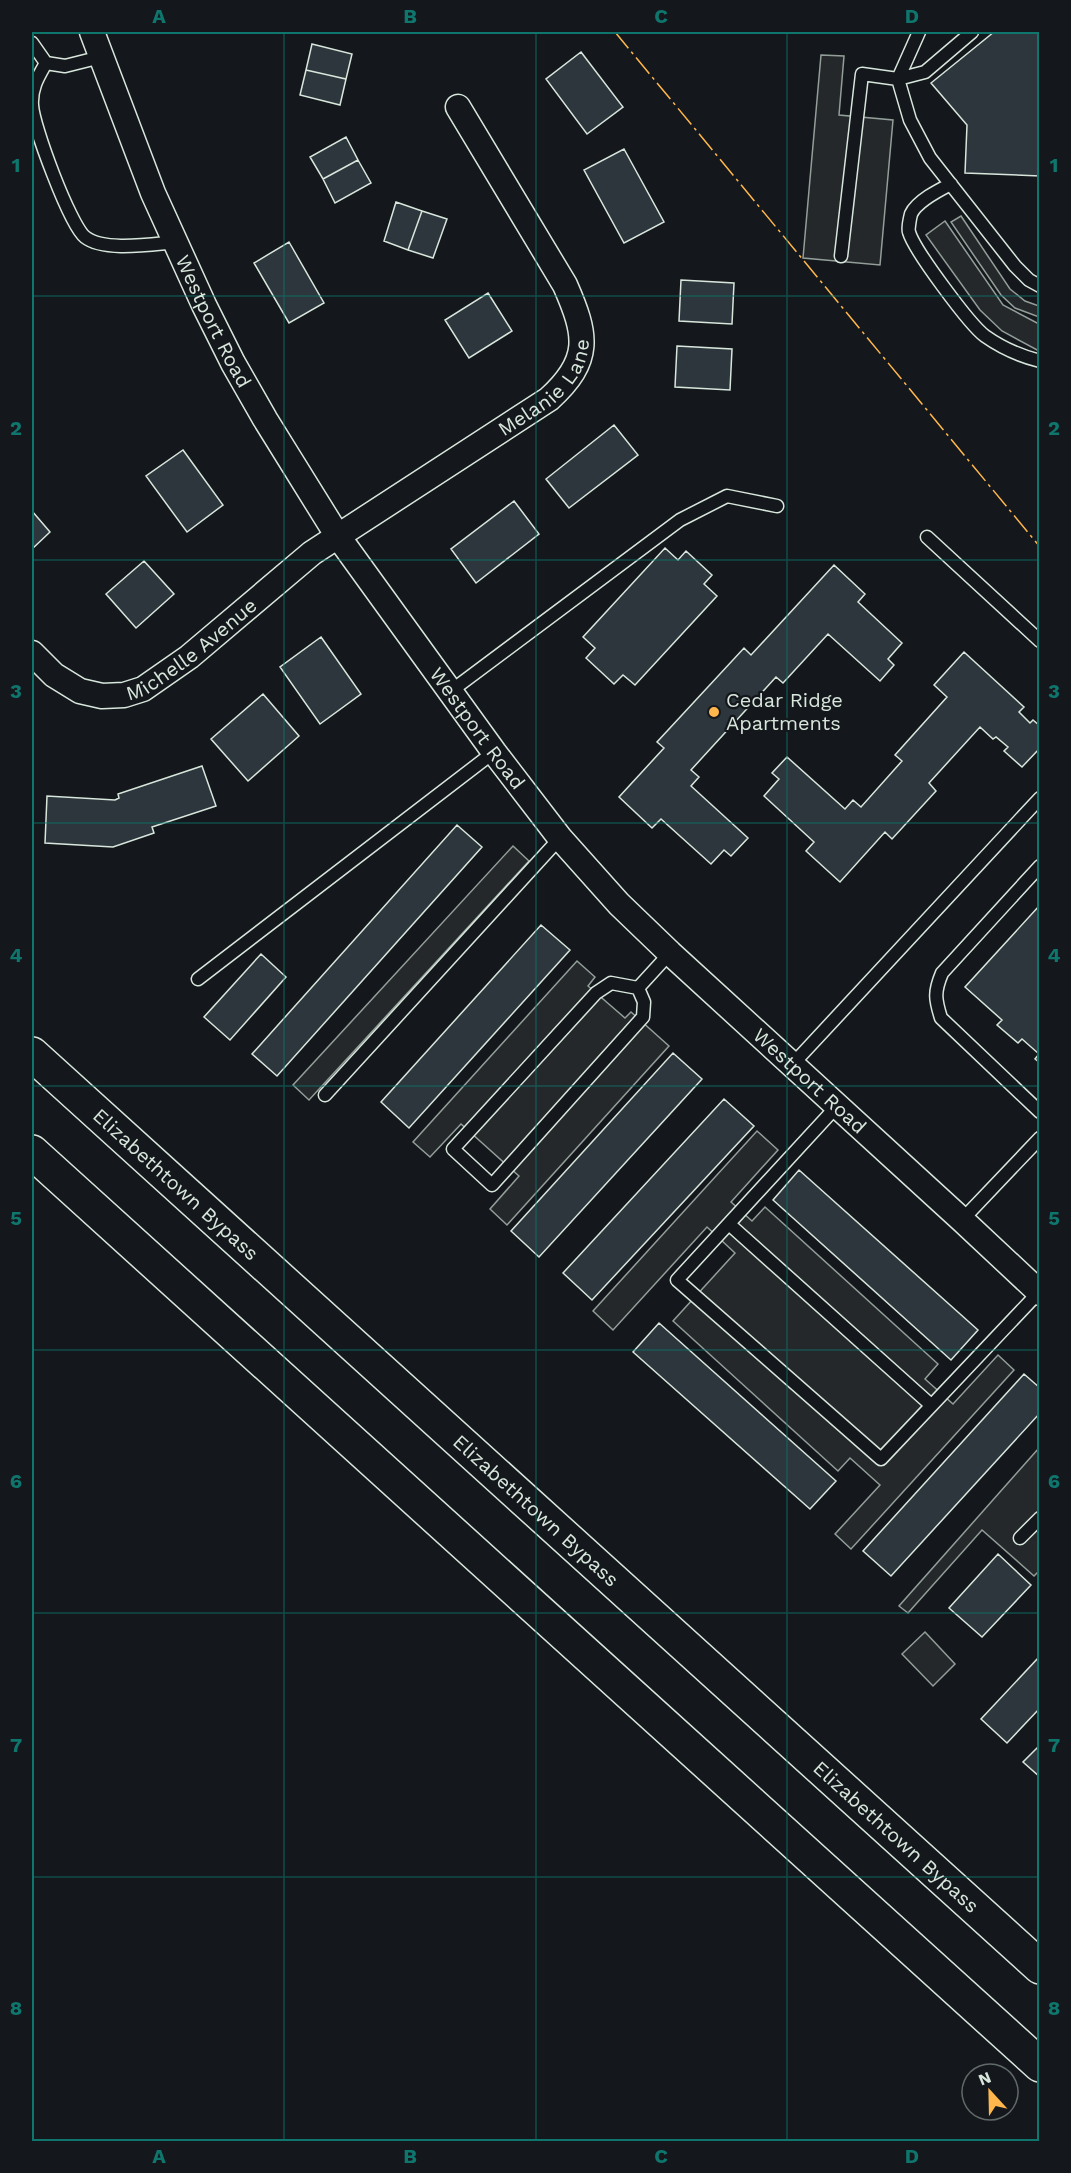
<svg xmlns="http://www.w3.org/2000/svg" width="1071" height="2173" viewBox="0 0 1071 2173" font-family="'Work Sans',sans-serif">
	<rect width="100%" height="100%" fill="#14181c"/>
	<path fill="#24282b" stroke="#939e99" stroke-width="1.5" d="M 821,55 L 844,56 L 839,115 L 893,120 L 880,265 L 803,258 Z
		M 961,216 L 1010,289 L 1025,301 L 1039,306 L 1039,317 L 1015,308 L 1001,295 L 951,222 Z
		M 945,221 L 1003,305 L 1039,324 L 1039,351 L 1002,331 L 980,310 L 926,235 Z
		M 513,846 L 529,861 L 309,1100 L 293,1085 Z
		M 577,961 L 595,977 L 588,986 L 625,1018 L 631,1012 L 669,1046 L 507,1225 L 490,1209 L 519,1176 L 461,1124 L 430,1157 L 413,1142 Z
		M 757,1131 L 778,1150 L 731,1202 L 752,1221 L 765,1207 L 938,1364 L 925,1379 L 953,1404 L 998,1355 L 1014,1370 L 851,1549 L 835,1534 L 880,1485 L 850,1458 L 838,1471 L 673,1321 L 735,1253 L 707,1227 L 613,1330 L 593,1311 Z
		M 1039,1448 L 1039,1571 L 1034,1576 L 982,1530 L 908,1613 L 899,1606 Z
		M 925,1632 L 955,1664 L 933,1686 L 902,1654 Z"/>
	<path fill="#2c363c" stroke="#d8e6dc" stroke-width="1.5" d="M 994,32 L 1040,32 L 1040,176 L 965,173 L 967,125 L 931,83 Z
		M 312,44 L 352,54 L 346,79 L 306,70 Z
		M 581,52 L 623,107 L 587,134 L 546,79 Z
		M 306,70 L 346,79 L 340,105 L 300,95 Z
		M 346,137 L 358,160 L 323,179 L 310,157 Z
		M 624,149 L 664,222 L 624,243 L 584,170 Z
		M 358,160 L 371,183 L 335,203 L 323,179 Z
		M 396,202 L 422,211 L 408,250 L 384,241 Z
		M 422,211 L 447,219 L 433,258 L 408,250 Z
		M 289,242 L 324,303 L 289,323 L 254,263 Z
		M 681,280 L 734,283 L 732,324 L 679,321 Z
		M 488,293 L 512,331 L 469,358 L 445,320 Z
		M 677,346 L 732,349 L 730,390 L 675,387 Z
		M 614,425 L 638,455 L 569,508 L 546,479 Z
		M 183,450 L 223,505 L 187,532 L 146,476 Z
		M 514,501 L 539,534 L 476,583 L 451,549 Z
		M 32,511 L 50,532 L 32,549 Z
		M 665,548 L 678,560 L 686,551 L 712,575 L 704,584 L 717,596 L 635,685 L 623,675 L 614,684 L 586,658 L 595,648 L 583,637 Z
		M 144,561 L 174,594 L 136,628 L 106,594 Z
		M 834,565 L 865,594 L 858,602 L 902,643 L 888,659 L 894,665 L 880,681 L 828,634 L 783,683 L 776,677 L 691,770 L 699,777 L 691,786 L 748,838 L 731,856 L 724,850 L 711,864 L 661,819 L 652,828 L 619,797 L 664,748 L 657,742 L 744,648 L 751,655 Z
		M 321,637 L 361,694 L 320,724 L 280,667 Z
		M 964,652 L 1024,707 L 1019,712 L 1030,723 L 1033,720 L 1040,726 L 1040,748 L 1022,767 L 1004,751 L 1008,747 L 996,737 L 993,739 L 980,727 L 929,783 L 936,791 L 892,839 L 885,832 L 840,882 L 806,851 L 814,842 L 764,796 L 779,779 L 772,773 L 787,757 L 845,809 L 853,800 L 861,807 L 902,761 L 895,755 L 947,697 L 934,685 Z
		M 263,694 L 299,736 L 248,781 L 211,739 Z
		M 202,766 L 216,806 L 152,827 L 154,833 L 113,847 L 45,843 L 47,796 L 115,800 L 119,798 L 118,794 Z
		M 457,825 L 482,847 L 277,1076 L 252,1054 Z
		M 1040,905 L 1040,1063 L 1035,1059 L 1039,1054 L 1022,1039 L 1018,1043 L 997,1025 L 1002,1020 L 965,987 Z
		M 541,925 L 570,950 L 409,1128 L 381,1102 Z
		M 261,954 L 286,977 L 230,1040 L 204,1017 Z
		M 673,1053 L 702,1079 L 539,1257 L 511,1231 Z
		M 724,1099 L 754,1126 L 592,1300 L 563,1273 Z
		M 799,1170 L 978,1330 L 951,1360 L 773,1200 Z
		M 659,1323 L 836,1481 L 810,1509 L 633,1352 Z
		M 1024,1374 L 1040,1388 L 1040,1413 L 891,1576 L 863,1551 Z
		M 998,1554 L 1031,1585 L 982,1637 L 949,1608 Z
		M 1040,1656 L 1040,1708 L 1007,1743 L 981,1719 Z
		M 1040,1745 L 1040,1777 L 1023,1762 Z"/>
	<g fill="none" stroke-linecap="round" stroke-linejoin="round">
		<defs>
			<path id="service" d="M 972,32 L 925,72 L 898,79 L 910,120 L 930,158 L 1015,266 L 1029,280 L 1040,286
				M 32,43 L 46,63 L 65,66 L 101,57
				M 46,63 C 38,77 31,88 32,105 C 33,126 70,225 85,237 C 104,252 152,244 176,242
				M 951,184 C 939,190 917,201 911,214 C 910,218 908,229 909,232 C 914,250 970,325 985,336 C 1002,348 1020,356 1040,361
				M 841,256 L 862,74 L 898,79 L 919,32
				M 927,537 L 1040,641
				M 451,691 L 680,520 L 727,496 L 777,506
				M 1040,866 L 942,973 C 934,992 935,999 941,1018 L 1040,1112
				M 198,979 L 494,752
				M 638,988 L 611,983 L 596,993 L 453,1149 L 492,1185 L 643,1017 L 644,1002 L 638,988 L 670,953
				M 792,1065 L 1040,798
				M 325,1095 L 560,838
				M 838,1105 L 677,1280 L 881,1459 L 1039,1292
				M 962,1220 L 1040,1138
				M 729,1224 L 931,1405
				M 1020,1538 L 1040,1518"/>
			<g id="minor">
				<path id="s1" d="M 92,32 L 153,193 L 204,305 L 233,363 L 265,419 L 337,535 L 494,752 L 560,838 L 619,904 L 670,953 L 962,1220 L 1040,1293"/>
				<path id="s2" d="M 32,653 L 54,675 L 80,691 L 102,696 L 124,695 L 143,689 L 189,657 L 312,553 L 549,399 C 592,360 587,335 565,285 L 458,107"/>
			</g>
			<g id="trunk">
				<path id="s3" d="M 32,1054 L 1040,1967"/>
				<path d="M 32,1152 L 1040,2065"/>
			</g>
		</defs>
		<use href="#service" stroke="#d8e6dc" stroke-width="15"/>
		<use href="#minor" stroke="#d8e6dc" stroke-width="27"/>
		<use href="#trunk" stroke="#d8e6dc" stroke-width="36"/>
		<use href="#service" stroke="#14181c" stroke-width="12"/>
		<use href="#minor" stroke="#14181c" stroke-width="24"/>
		<use href="#trunk" stroke="#14181c" stroke-width="33"/>
		<path stroke="#ffb74d" stroke-width="1.5" stroke-dasharray="21 4.5 3 4.5" stroke-linecap="butt" d="M 615,32 L 1040,547"/>
	</g>
	<path fill="none" stroke="#0f766e" stroke-width="1.5" stroke-opacity="0.55" d="M 284,32 L 284,2142M 536,32 L 536,2142M 787,32 L 787,2142M 32,296 L 1040,296M 32,560 L 1040,560M 32,823 L 1040,823M 32,1086 L 1040,1086M 32,1350 L 1040,1350M 32,1613 L 1040,1613M 32,1877 L 1040,1877"/>
	<circle fill="#ffb74d" stroke="#14181c" stroke-width="2" cx="714" cy="712" r="6"/>
	<g text-anchor="middle" dominant-baseline="central" stroke-width="4.5" stroke-linejoin="round" paint-order="stroke">
		<g font-size="20" fill="#d8e6dc" stroke="#14181c">
			<text stroke="none"><textPath href="#s1" startOffset="314">Westport Road</textPath></text>
			<text stroke="none"><textPath href="#s2" startOffset="632">Melanie Lane</textPath></text>
			<text stroke="none"><textPath href="#s2" startOffset="188">Michelle Avenue</textPath></text>
			<text stroke="none"><textPath href="#s1" startOffset="800">Westport Road</textPath></text>
			<text stroke="none"><textPath href="#s1" startOffset="1286">Westport Road</textPath></text>
			<text stroke="none"><textPath href="#s3" startOffset="194">Elizabethtown Bypass</textPath></text>
			<text stroke="none"><textPath href="#s3" startOffset="680">Elizabethtown Bypass</textPath></text>
			<text stroke="none"><textPath href="#s3" startOffset="1166">Elizabethtown Bypass</textPath></text>
		</g>
		<g font-size="20" fill="#d8e6dc" stroke="#14181c" text-anchor="start">
			<text x="726" y="700">Cedar Ridge<tspan x="726" dy="23">Apartments</tspan></text>
		</g>
	</g>
	<rect width="1071" height="2173" fill="none" stroke="#14181c" stroke-width="66"/>
	<g transform="translate(990 2092) rotate(338)"><circle r="28" fill="#14181c" stroke="#626a69" stroke-width="1.5"/>
	<path d="M0-4.5L10 22L0 15L-10 22Z" fill="#ffb74d"/>
	<text y="-9" font-size="16" font-weight="bold" text-anchor="middle" fill="#d8e6dc">N</text>
	</g>
	<rect x="33" y="33" width="1005" height="2107" fill="none" stroke="#0f766e" stroke-width="2"/>
	<g font-size="20" text-anchor="middle" font-weight="bold" fill="#0f766e">
		<text x="159" y="23">A</text>
		<text x="410" y="23">B</text>
		<text x="661" y="23">C</text>
		<text x="912" y="23">D</text>
		<text x="16" y="172">1</text>
		<text x="1054" y="172">1</text>
		<text x="16" y="435">2</text>
		<text x="1054" y="435">2</text>
		<text x="16" y="698">3</text>
		<text x="1054" y="698">3</text>
		<text x="16" y="962">4</text>
		<text x="1054" y="962">4</text>
		<text x="16" y="1225">5</text>
		<text x="1054" y="1225">5</text>
		<text x="16" y="1488">6</text>
		<text x="1054" y="1488">6</text>
		<text x="16" y="1752">7</text>
		<text x="1054" y="1752">7</text>
		<text x="16" y="2015">8</text>
		<text x="1054" y="2015">8</text>
		<text x="159" y="2163">A</text>
		<text x="410" y="2163">B</text>
		<text x="661" y="2163">C</text>
		<text x="912" y="2163">D</text>
	</g>
</svg>
